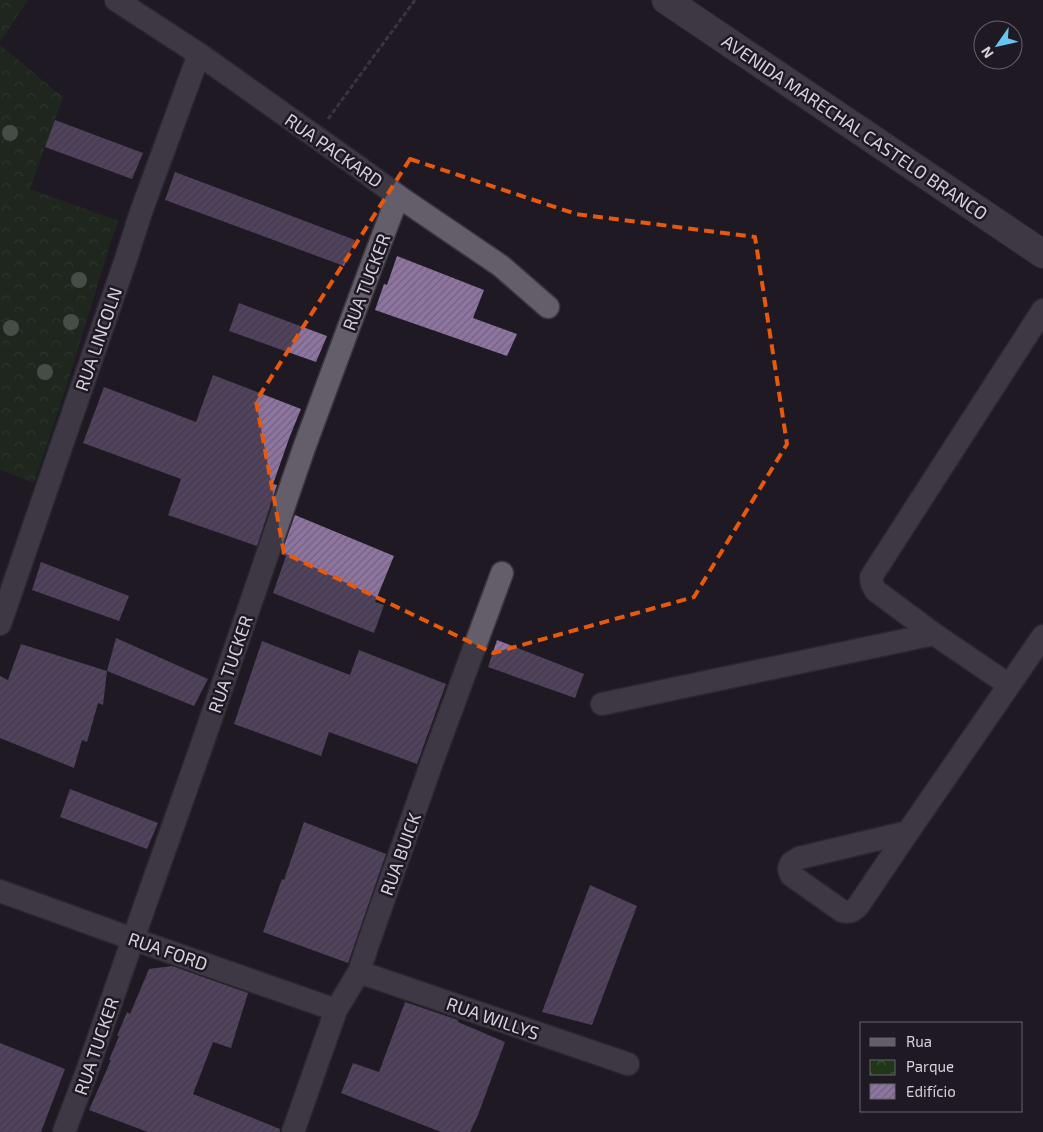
<svg xmlns="http://www.w3.org/2000/svg" width="1043" height="1132" viewBox="0 0 1043 1132" font-family="'Exo 2',sans-serif">
	<defs>
		<pattern id="park-crowns" width="20" height="18" patternUnits="userSpaceOnUse" patternTransform="scale(1.25)"><rect width="20" height="18" fill="#1f3718"/><path d="M2 6a3 3 0 1 1 6 0M12 15a3 3 0 1 1 6 0" fill="none" stroke="#3f5339"/></pattern>
		<pattern id="building-hatch" width="6" height="6" patternUnits="userSpaceOnUse" patternTransform="scale(1.25)"><rect width="6" height="6" fill="#8d75a0"/><path d="M-1 1l2-2M0 6l6-6M5 7l2-2" fill="none" stroke="#72627f"/></pattern>
	</defs>
	<rect width="100%" height="100%" fill="#1f1924"/>
	<path fill="url(#park-crowns)" d="M 0,0 L 28,0 L 0,42 Z
		M 0,45 L 63,97 L 30,189 L 119,221 L 111,241 L 68,382 L 34,483 L 0,470 Z"/>
	<path fill="url(#building-hatch)" d="M 55,120 L 143,153 L 132,179 L 45,147 Z
		M 175,172 L 355,240 L 344,266 L 165,200 Z
		M 397,256 L 484,290 L 473,318 L 517,334 L 507,356 L 375,310 L 384,284 L 387,285 Z
		M 239,303 L 327,336 L 316,362 L 229,331 Z
		M 213,375 L 301,409 L 290,436 L 273,484 L 277,485 L 257,546 L 168,515 L 181,479 L 83,443 L 104,387 L 196,422 Z
		M 295,515 L 394,556 L 375,602 L 384,605 L 374,633 L 273,593 L 286,556 L 281,554 Z
		M 41,562 L 129,596 L 119,621 L 32,590 Z
		M 116,638 L 208,679 L 194,706 L 107,671 Z
		M 497,640 L 584,674 L 575,698 L 488,667 Z
		M 262,641 L 350,675 L 359,650 L 446,684 L 417,764 L 329,732 L 321,756 L 234,724 Z
		M 21,644 L 107,671 L 103,705 L 98,703 L 87,742 L 82,740 L 74,768 L 0,738 L 0,676 L 8,680 Z
		M 70,789 L 158,823 L 147,849 L 60,817 Z
		M 304,822 L 386,854 L 348,963 L 263,932 L 282,879 L 284,880 Z
		M 590,885 L 637,906 L 592,1025 L 542,1012 Z
		M 172,966 L 248,993 L 231,1048 L 213,1042 L 193,1094 L 280,1129 L 280,1132 L 148,1132 L 89,1110 L 111,1060 L 109,1060 L 119,1036 L 117,1036 L 127,1012 L 130,1014 L 149,969 Z
		M 405,1002 L 458,1020 L 458,1022 L 505,1042 L 478,1115 L 470,1132 L 441,1132 L 341,1093 L 353,1063 L 379,1072 Z
		M 0,1043 L 65,1069 L 41,1132 L 0,1132 Z"/>
	<g fill="none" stroke-linecap="round" stroke-linejoin="round">
		<defs>
			<path id="street" d="M 116,0 L 199,54 L 357,166 L 398,196 L 501,266 L 548,307
				M 0,624 L 126,259 L 141,212 L 199,54
				M 1009,685 L 934,634 L 876,591 L 872,584 L 871,577 L 1043,310
				M 602,704 L 934,634
				M 908,832 L 799,858 L 791,863 L 789,869 L 791,875 L 842,911 C 850,913 853,911 858,906 L 908,832 L 1043,636
				M 0,891 L 133,939 L 336,1010
				M 359,972 L 628,1064
				M 64,1132 L 86,1074 L 133,939 L 205,736 L 304,448 L 371,267 L 398,196
				M 293,1132 L 336,1010 L 359,972 L 368,944 L 432,762 L 502,573"/>
			<path id="secondary" d="M 666,0 L 1043,254"/>
		</defs>
		<use href="#street" stroke="#3a363e" stroke-width="25"/>
		<use href="#secondary" stroke="#3a363e" stroke-width="30"/>
		<path stroke="#5a555f" stroke-width="3" stroke-dasharray="5 2.5" stroke-linecap="butt" d="M 328,119 L 415,0"/>
		<use href="#street" stroke="#645d6a" stroke-width="22"/>
		<use href="#secondary" stroke="#645d6a" stroke-width="28"/>
	</g>
	<g fill="#748d6f">
		<circle cx="10" cy="133" r="8"/>
		<circle cx="79" cy="280" r="8"/>
		<circle cx="71" cy="322" r="8"/>
		<circle cx="11" cy="328" r="8"/>
		<circle cx="45" cy="372" r="8"/>
	</g>
	<path d="M0 0H1043V1132H0ZM 410,159 L 576,214 L 755,237 L 787,444 L 694,597 L 493,653 L 284,553 L 256,401 Z" fill="#1f1924" fill-opacity=".55" fill-rule="evenodd"/>
	<path fill="none" stroke="#e8590c" stroke-width="4" stroke-dasharray="10 6" stroke-linejoin="round" d="M 410,159 L 576,214 L 755,237 L 787,444 L 694,597 L 493,653 L 284,553 L 256,401 Z"/>
	<g text-anchor="middle" dominant-baseline="central" stroke-width="5" stroke-linejoin="round" paint-order="stroke">
		<g font-size="18" fill="#d6d2da" stroke="#1f1924">
			<text transform="translate(855 127) rotate(34)">AVENIDA MARECHAL CASTELO BRANCO</text>
			<text transform="translate(334 150) rotate(35)">RUA PACKARD</text>
			<text transform="translate(366 282) rotate(-69)">RUA TUCKER</text>
			<text transform="translate(98 339) rotate(-71)">RUA LINCOLN</text>
			<text transform="translate(230 664) rotate(-71)">RUA TUCKER</text>
			<text transform="translate(400 854) rotate(-70)">RUA BUICK</text>
			<text transform="translate(168 951) rotate(19)">RUA FORD</text>
			<text transform="translate(493 1018) rotate(19)">RUA WILLYS</text>
			<text transform="translate(96 1046) rotate(-71)">RUA TUCKER</text>
		</g>
	</g>
	<rect x="860" y="1022" width="162" height="90" fill="#1f1924" stroke="#68636d"/>
	<rect x="870" y="1038" width="25" height="8" fill="#645d6a" stroke="#68636d"/>
	<text x="906" y="1047" font-size="15" fill="#d6d2da">Rua</text>
	<rect x="870" y="1060" width="25" height="15" fill="url(#park-crowns)" stroke="#68636d"/>
	<text x="906" y="1072" font-size="15" fill="#d6d2da">Parque</text>
	<rect x="870" y="1084" width="25" height="15" fill="url(#building-hatch)" stroke="#68636d"/>
	<text x="906" y="1097" font-size="15" fill="#d6d2da">Edifício</text>
	<g transform="translate(998 45) rotate(236)"><circle r="24" fill="#1f1924" stroke="#68636d"/>
	<path d="M0-4L9 19L0 12L-9 19Z" fill="#67c4f0"/>
	<text y="-8" font-size="14" font-weight="bold" text-anchor="middle" fill="#d6d2da">N</text>
	</g>
</svg>
